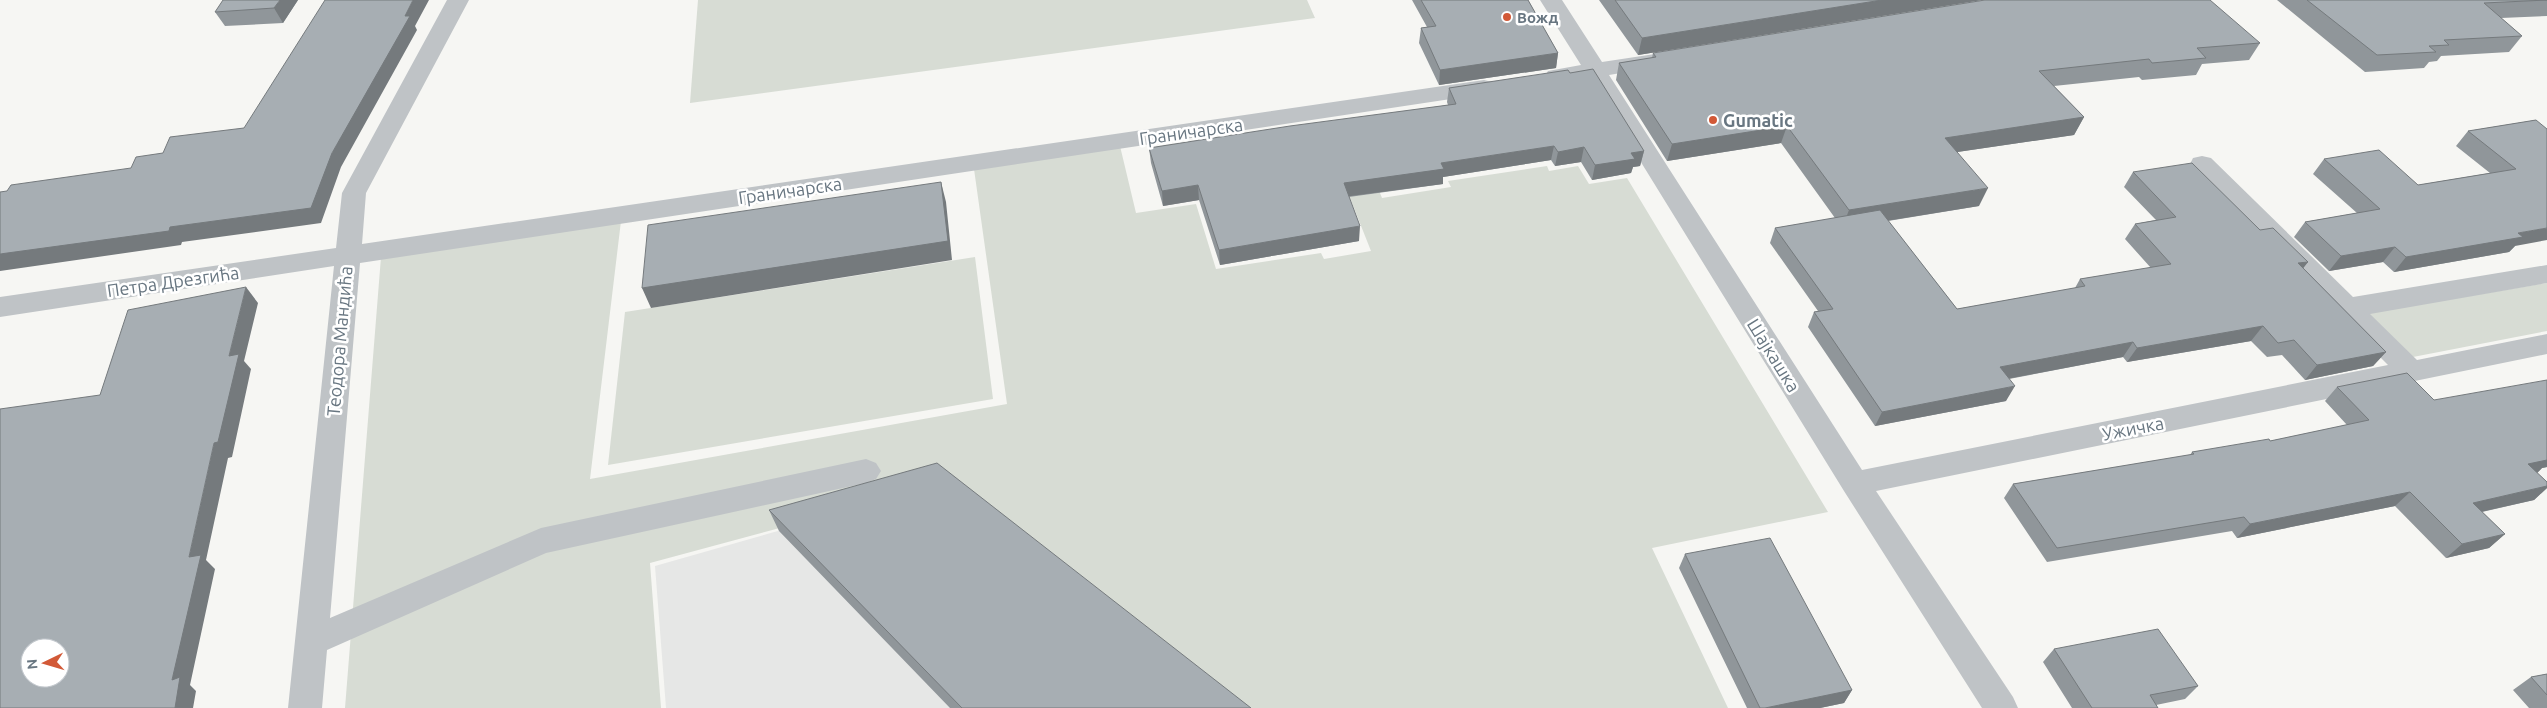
<svg xmlns="http://www.w3.org/2000/svg" width="2547" height="708" viewBox="0 0 2547 708" font-family="Ubuntu,sans-serif">
	<rect width="100%" height="100%" fill="#f6f6f3"/>
	<path fill="#e6e7e6" d="M 943,484 L 1227,708 L 666,708 L 655,566 Z"/>
	<path fill="#d7dcd4" d="M 698,0 L 1307,0 L 1315,18 L 690,103 Z
		M 1120,146 L 1136,213 L 1196,204 L 1216,269 L 1321,253 L 1324,259 L 1371,251 L 1348,193 L 1378,188 L 1382,198 L 1451,187 L 1448,181 L 1547,166 L 1549,171 L 1578,166 L 1589,184 L 1627,178 L 1828,512 L 1652,548 L 1728,708 L 1228,708 L 943,484 L 650,563 L 661,708 L 345,708 L 381,257 L 621,221 L 590,479 L 1007,404 L 974,169 Z
		M 975,257 L 993,399 L 608,465 L 625,312 Z
		M 2547,283 L 2547,331 L 2413,357 L 2368,313 Z"/>
	<g fill="none" stroke-linecap="round" stroke-linejoin="round">
		<path fill="#bfc3c6" fill-rule="evenodd" d="M 447,0 L 469,0 L 366,193 L 362,244 L 1484,80 L 1492,82 L 1495,87 L 1492,92 L 1484,94 L 360,263 L 330,618 L 541,528 L 866,459 L 876,463 L 881,471 L 876,479 L 866,483 L 546,553 L 327,650 L 322,708 L 288,708 L 334,266 L 0,317 L 0,297 L 336,248 L 342,193 Z
			M 1540,0 L 1562,0 L 1602,62 L 1655,54 L 1663,56 L 1666,61 L 1663,66 L 1609,75 L 1862,470 L 2388,365 L 2193,170 L 2190,164 L 2193,158 L 2202,156 L 2211,158 L 2353,297 L 2547,265 L 2547,283 L 2370,314 L 2417,360 L 2547,334 L 2547,354 L 1876,491 L 2013,697 L 2018,708 L 1982,708 L 1844,491 L 1589,78 L 1556,83 L 1548,81 L 1545,76 L 1548,71 L 1581,65 Z"/>
	</g>
	<path fill="#90969a" d="M 298,0 L 283,23 L 225,26 L 215,12 Z
		M 1412,0 L 1528,0 L 1558,53 L 1556,68 L 1439,85 L 1419,43 L 1421,28 L 1427,27 Z
		M 1599,0 L 1982,0 L 1638,55 Z
		M 2277,0 L 2547,0 L 2547,16 L 2501,18 L 2522,36 L 2509,52 L 2441,56 L 2437,61 L 2429,62 L 2424,68 L 2365,72 Z
		M 2260,43 L 2249,60 L 2202,64 L 2196,75 L 2142,80 L 2139,77 L 2054,86 L 2084,117 L 2074,135 L 1957,152 L 1979,206 L 1888,221 L 1957,309 L 2075,288 L 2080,279 L 2151,268 L 2125,239 L 2135,224 L 2156,220 L 2124,187 L 2133,172 L 2260,230 L 2308,262 L 2303,268 L 2386,352 L 2373,366 L 2305,380 L 2282,355 L 2267,357 L 2251,341 L 2127,362 L 2123,357 L 2009,379 L 2006,401 L 1875,426 L 1808,327 L 1814,312 L 1818,311 L 1770,243 L 1775,228 L 1835,218 L 1781,143 L 1667,161 L 1616,80 L 1619,63 L 1652,58 L 1653,53 Z
		M 1570,73 L 1644,151 L 1640,166 L 1633,167 L 1631,173 L 1592,180 L 1581,162 L 1555,166 L 1551,160 L 1443,177 L 1443,184 L 1349,197 L 1359,241 L 1220,265 L 1199,200 L 1163,206 L 1151,163 L 1149,148 L 1448,105 L 1447,102 L 1449,88 Z
		M 2536,120 L 2515,246 L 2509,252 L 2394,272 L 2383,262 L 2329,271 L 2294,237 L 2305,222 L 2357,213 L 2313,174 L 2324,159 L 2418,185 L 2490,173 L 2456,146 L 2468,131 Z
		M 2337,387 L 2434,400 L 2547,467 L 2542,468 L 2537,473 L 2547,482 L 2547,488 L 2534,500 L 2482,512 L 2505,534 L 2489,548 L 2446,558 L 2395,506 L 2237,538 L 2232,531 L 2047,562 L 2004,498 L 2013,484 L 2190,455 L 2192,452 L 2270,441 L 2347,425 L 2325,401 Z
		M 769,510 L 1251,708 L 950,708 L 779,531 Z
		M 1685,554 L 1852,690 L 1844,703 L 1820,708 L 1747,708 L 1679,568 Z
		M 2054,649 L 2198,686 L 2185,699 L 2156,705 L 2158,708 L 2072,708 L 2043,662 Z
		M 2547,674 L 2547,708 L 2529,708 L 2513,690 L 2531,677 Z"/>
	<path fill="#757a7d" d="M 280,0 L 298,0 L 283,23 L 274,8 Z
		M 413,0 L 429,0 L 415,26 L 417,30 L 341,167 L 321,223 L 182,242 L 181,245 L 0,271 L 0,254 L 332,153 Z
		M 1882,0 L 1982,0 L 1638,55 L 1642,38 Z
		M 1558,53 L 1556,68 L 1439,85 L 1440,70 Z
		M 2084,117 L 2074,135 L 1937,155 L 1945,138 Z
		M 1787,126 L 1781,143 L 1667,161 L 1672,144 Z
		M 1554,146 L 1551,160 L 1443,177 L 1443,184 L 1343,197 L 1344,183 L 1441,163 Z
		M 1584,147 L 1581,162 L 1555,166 L 1558,152 Z
		M 1644,151 L 1640,166 L 1633,167 L 1631,173 L 1592,180 L 1595,165 L 1631,153 Z
		M 941,182 L 946,202 L 952,260 L 651,308 L 642,288 Z
		M 1198,185 L 1199,200 L 1163,206 L 1162,191 Z
		M 1988,188 L 1979,206 L 1842,228 L 1849,210 Z
		M 1360,226 L 1359,241 L 1220,265 L 1219,250 Z
		M 2547,228 L 2547,240 L 2515,246 L 2509,252 L 2394,272 L 2406,257 L 2518,233 Z
		M 2395,247 L 2383,262 L 2329,271 L 2341,256 Z
		M 2308,262 L 2297,276 L 2298,263 Z
		M 246,287 L 258,303 L 244,361 L 251,369 L 232,457 L 228,458 L 206,560 L 215,569 L 190,685 L 196,691 L 193,708 L 175,708 L 172,680 L 189,557 L 214,443 L 229,356 Z
		M 2263,326 L 2251,341 L 2127,362 L 2137,348 Z
		M 2133,342 L 2123,357 L 1991,382 L 2000,367 Z
		M 2386,352 L 2373,366 L 2305,380 L 2317,365 Z
		M 2015,386 L 2006,401 L 1875,426 L 1882,412 Z
		M 2547,456 L 2547,467 L 2542,468 L 2536,474 L 2528,464 Z
		M 2547,486 L 2547,488 L 2534,500 L 2458,517 L 2473,503 Z
		M 2410,492 L 2395,506 L 2237,538 L 2250,524 Z
		M 2505,534 L 2489,548 L 2446,558 L 2462,544 Z
		M 1852,690 L 1844,703 L 1820,708 L 1765,708 Z"/>
	<path fill="#a7aeb3" stroke="#757a7d" fill-rule="evenodd" d="M 223,0 L 280,0 L 274,8 L 215,12 Z
		M 325,0 L 413,0 L 405,16 L 410,16 L 332,153 L 311,208 L 170,227 L 169,231 L 0,254 L 0,192 L 7,191 L 11,185 L 131,168 L 136,157 L 163,153 L 170,137 L 244,128 Z
		M 1421,0 L 1528,0 L 1558,53 L 1440,70 L 1421,28 L 1436,26 Z
		M 1615,0 L 1882,0 L 1642,38 Z
		M 1985,0 L 2210,0 L 2260,43 L 2197,48 L 2206,58 L 2152,63 L 2149,59 L 2039,71 L 2084,117 L 1945,138 L 1988,188 L 1849,210 L 1787,126 L 1672,144 L 1619,63 L 1656,57 L 1653,53 Z
		M 2307,0 L 2547,0 L 2484,3 L 2522,36 L 2444,40 L 2449,45 L 2429,46 L 2436,52 L 2377,55 Z
		M 1593,69 L 1644,151 L 1631,153 L 1635,159 L 1595,165 L 1584,147 L 1558,152 L 1554,146 L 1441,163 L 1444,169 L 1344,183 L 1360,226 L 1219,250 L 1198,185 L 1162,191 L 1149,148 L 1290,126 L 1456,104 L 1449,88 L 1568,70 L 1570,73 Z
		M 2536,120 L 2547,129 L 2547,228 L 2518,233 L 2523,237 L 2406,257 L 2395,247 L 2341,256 L 2305,222 L 2380,209 L 2324,159 L 2379,150 L 2418,185 L 2516,169 L 2468,131 Z
		M 2192,163 L 2260,230 L 2273,228 L 2308,262 L 2298,263 L 2386,352 L 2317,365 L 2294,340 L 2278,343 L 2263,326 L 2137,348 L 2133,342 L 2000,367 L 2015,386 L 1882,412 L 1814,312 L 1833,309 L 1775,228 L 1880,210 L 1957,309 L 2085,286 L 2080,279 L 2171,264 L 2135,224 L 2176,217 L 2133,172 Z
		M 941,182 L 948,241 L 642,288 L 648,225 Z
		M 246,287 L 229,356 L 239,354 L 218,442 L 214,443 L 189,557 L 201,555 L 172,680 L 180,677 L 175,708 L 0,708 L 0,409 L 100,395 L 128,310 ZM 30,648 L 60,648 L 60,678 L 30,678 Z
		M 2407,373 L 2434,400 L 2547,380 L 2547,460 L 2528,464 L 2547,482 L 2547,486 L 2473,503 L 2505,534 L 2462,544 L 2410,492 L 2250,524 L 2244,517 L 2057,548 L 2013,484 L 2194,454 L 2192,452 L 2269,439 L 2270,441 L 2369,420 L 2337,387 Z
		M 937,463 L 1251,708 L 962,708 L 769,510 Z
		M 1770,538 L 1852,690 L 1765,708 L 1760,708 L 1685,554 Z
		M 2158,629 L 2198,686 L 2150,695 L 2158,708 L 2092,708 L 2054,649 Z
		M 2547,674 L 2547,695 L 2531,677 Z"/>
	<g fill="#d25937" stroke="#fff" stroke-width="2">
		<circle cx="1507" cy="17" r="5"/>
		<circle cx="1713" cy="120" r="5"/>
	</g>
	<g text-anchor="middle" dominant-baseline="central" stroke-width="5" stroke-linejoin="round" paint-order="stroke">
		<g font-size="15" font-weight="bold" fill="#687681" stroke="#fff" text-anchor="start">
			<text x="1517" y="17">Вожд</text>
		</g>
		<g font-size="18" font-weight="bold" fill="#687681" stroke="#fff" text-anchor="start">
			<text x="1723" y="120">Gumatic</text>
		</g>
		<g font-size="18" fill="#687681" stroke="#fff">
			<text transform="translate(1191 131) rotate(-8)">Граничарска</text>
			<text transform="translate(790 190) rotate(-8)">Граничарска</text>
			<text transform="translate(173 281) rotate(-8)">Петра Дрезгића</text>
			<text transform="translate(339 341) rotate(-85)">Теодора Мандића</text>
			<text transform="translate(1774 355) rotate(58)">Шајкашка</text>
			<text transform="translate(2133 428) rotate(-11)">Ужичка</text>
		</g>
	</g>
	<g transform="translate(45 663) rotate(265)"><circle r="24" fill="#ffffff" stroke="#c3c8cd"/>
	<path d="M0-4L9 19L0 12L-9 19Z" fill="#d25937"/>
	<text y="-8" font-size="14" font-weight="bold" text-anchor="middle" fill="#687681">N</text>
	</g>
</svg>
